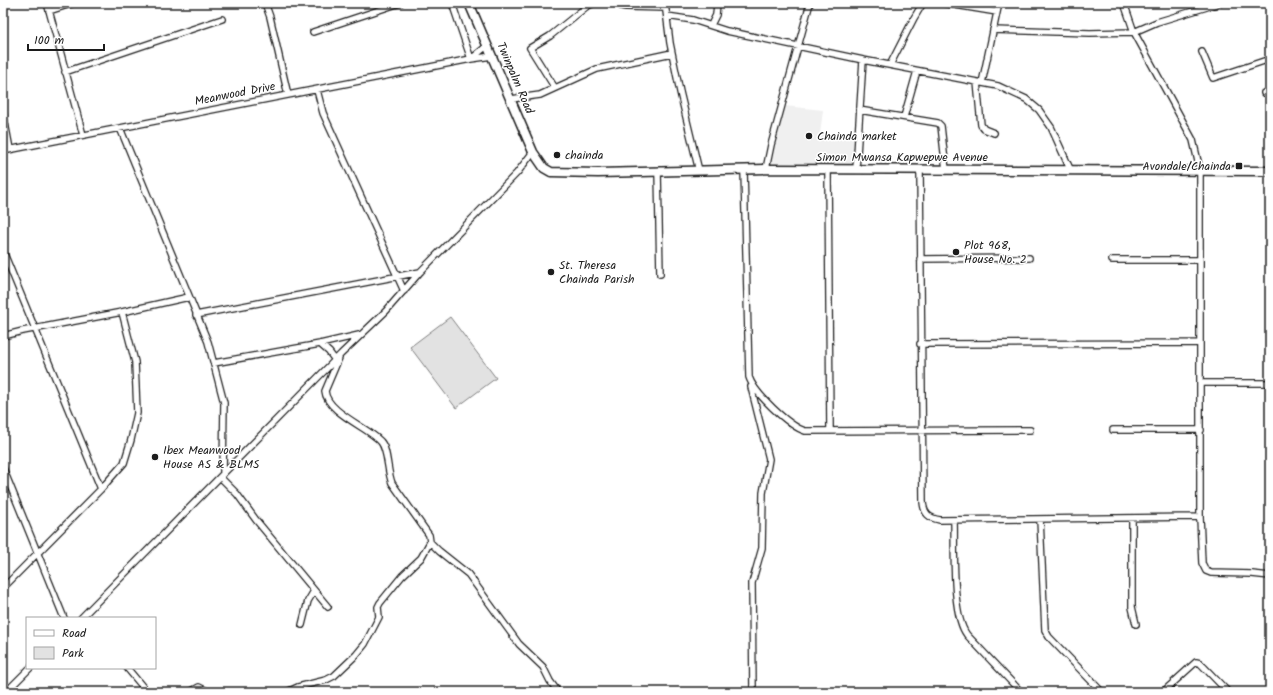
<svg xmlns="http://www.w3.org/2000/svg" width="1273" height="695" viewBox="0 0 1273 695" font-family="Kalam,sans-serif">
	<rect width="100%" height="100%" fill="#fff"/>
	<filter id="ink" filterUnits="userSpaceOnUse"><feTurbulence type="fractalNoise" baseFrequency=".025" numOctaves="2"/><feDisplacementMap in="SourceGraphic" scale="8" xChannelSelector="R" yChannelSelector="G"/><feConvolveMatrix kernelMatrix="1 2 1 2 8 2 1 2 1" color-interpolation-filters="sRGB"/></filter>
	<g filter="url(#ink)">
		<path fill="#f0f0f0" d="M 785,106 L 823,110 L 820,134 L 859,138 L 856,164 L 771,164 Z"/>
		<path fill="#e2e2e2" stroke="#7f7f7f" d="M 450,317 L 496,378 L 456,408 L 410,347 Z"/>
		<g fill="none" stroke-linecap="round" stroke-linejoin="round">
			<defs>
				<path id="minor" d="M 47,3 L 83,135
					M 265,3 L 270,17 L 288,95
					M 452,3 L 471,59
					M 618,3 L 621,6 L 626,7 L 666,8
					M 665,3 L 670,43 L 680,92 L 699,171
					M 943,3 L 997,12
					M 1124,3 L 1134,32 L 1193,140 L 1200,170 L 1200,517 L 1202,563 L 1206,571 L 1211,573 L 1252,574 L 1270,576
					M 49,11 L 74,3
					M 667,16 L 693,20 L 727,31 L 863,60 L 998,86 L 1026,99 L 1039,110 L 1051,127 L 1070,169
					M 711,25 L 716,15 L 717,3
					M 993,30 L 1090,33 L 1134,32 L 1157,22 L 1220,3
					M 313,32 L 400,3
					M 1202,52 L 1213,78 L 1270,59
					M 471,59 L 488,45
					M 890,65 L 914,18 L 923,3
					M 65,72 L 222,19
					M 977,82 L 981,125 L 984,129 L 994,133
					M 982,83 L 999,3
					M 555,88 L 530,48 L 550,36 L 586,7 L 594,3
					M 317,90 L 323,113 L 404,291
					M 1264,93 L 1270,92
					M 511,99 L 540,95 L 597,69 L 672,53
					M 859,110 L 938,123 L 941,126 L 946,170
					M 3,112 L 10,149
					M 904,117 L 917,71
					M 120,128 L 208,342 L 224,403 L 223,474
					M 3,151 L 471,59 L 492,56
					M 766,169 L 771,145 L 810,3
					M 744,170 L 749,377 C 754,393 789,426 805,431 L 1030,430
					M 828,170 L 830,430
					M 856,170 L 863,60
					M 920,170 L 923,502 C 924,514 929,518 940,520 L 1200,517
					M 658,171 L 660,274
					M 3,251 L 101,489 L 3,588
					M 920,259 L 1029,258
					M 1112,260 L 1200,260
					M 196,315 L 420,272
					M 3,336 L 23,331 L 122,312 L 189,297
					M 320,344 L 329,352 L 335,360
					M 920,344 L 1200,343
					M 339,358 L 325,391 C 327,413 370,428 381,442 C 388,450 387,471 392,483 L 429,535 L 430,542 L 439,551 L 468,574 L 519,644 L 543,667 L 550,681 L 558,692
					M 214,363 L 320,344 L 359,335
					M 1200,383 L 1270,383
					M 751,387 L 769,459 L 763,493 L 762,548 L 752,583 L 753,692
					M 1113,430 L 1201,430
					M 3,468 L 64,618
					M 220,477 L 237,494 L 256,520 L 328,607
					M 101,489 L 124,463 L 131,440 L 137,413 L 135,362 L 122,312
					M 1132,518 L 1132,607 L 1136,624
					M 1040,519 L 1045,630 L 1049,637 L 1102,692
					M 954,520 C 955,546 951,615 967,635 L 1021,692
					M 81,618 L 341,354 L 386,311 L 420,272 L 517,173 L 533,152
					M 302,625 L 308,601 L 314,591
					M 127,668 L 147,692
					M 6,692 L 30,668
					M 190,692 L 199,687 L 209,692
					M 287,692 L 298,687 L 326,680 L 334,676 L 356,655 L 365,644 L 379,617 L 378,607 L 380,603 L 402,576 L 421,558 L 430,542
					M 1163,692 L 1196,662 L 1200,663 L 1228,692"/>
				<path id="secondary" d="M 469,3 L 533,152 L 544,168 L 551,172 L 598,173 L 766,169 L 1270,171"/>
			</defs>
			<use href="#minor" stroke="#1c1c1c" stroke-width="8"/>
			<use href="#secondary" stroke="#1c1c1c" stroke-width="11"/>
			<use href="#minor" stroke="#fff" stroke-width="5.5"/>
			<use href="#secondary" stroke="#fff" stroke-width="8"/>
		</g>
	</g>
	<g fill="#1c1c1c" stroke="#fff" stroke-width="1.5">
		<circle cx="809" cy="136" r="4"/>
		<circle cx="557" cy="155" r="4"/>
		<rect x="1235" y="162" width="8" height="8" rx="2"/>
		<circle cx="956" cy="252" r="4"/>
		<circle cx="551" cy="272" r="4"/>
		<circle cx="155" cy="457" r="4"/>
	</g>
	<g text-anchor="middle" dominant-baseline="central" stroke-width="3" stroke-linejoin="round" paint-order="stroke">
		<g font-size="12" fill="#1c1c1c" stroke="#fff">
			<text transform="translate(515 78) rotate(67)">Twinpalm Road</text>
			<text transform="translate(235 94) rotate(-11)">Meanwood Drive</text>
			<text x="902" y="157">Simon Mwansa Kapwepwe Avenue</text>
		</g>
		<g font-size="12" fill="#1c1c1c" stroke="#fff" text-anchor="start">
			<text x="817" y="136">Chainda market</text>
			<text x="565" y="155">chainda</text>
			<text x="1231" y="166" text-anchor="end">Avondale/Chainda</text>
			<text x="964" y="245">Plot 968,<tspan x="964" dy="14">House No. 2</tspan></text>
			<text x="559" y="265">St. Theresa<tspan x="559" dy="14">Chainda Parish</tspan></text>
			<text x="163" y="450">Ibex Meanwood<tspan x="163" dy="14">House AS &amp; BLMS</tspan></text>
		</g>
	</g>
	<rect width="1273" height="695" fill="none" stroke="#fff" stroke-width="16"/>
	<rect x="8" y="8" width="1257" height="679" fill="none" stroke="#1c1c1c" stroke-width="1.5" filter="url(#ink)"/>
	<rect x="26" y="617" width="130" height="52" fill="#ffffff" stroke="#a4a4a4"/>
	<rect x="34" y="630" width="20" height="6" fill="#ffffff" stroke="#a4a4a4"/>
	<text x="62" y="637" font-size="12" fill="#1c1c1c">Road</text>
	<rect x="34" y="647" width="20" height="12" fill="#e2e2e2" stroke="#a4a4a4"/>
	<text x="62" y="657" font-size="12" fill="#1c1c1c">Park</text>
	<path d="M28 44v6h76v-6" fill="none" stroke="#1c1c1c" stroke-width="2"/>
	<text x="34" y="44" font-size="12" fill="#1c1c1c" stroke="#ffffff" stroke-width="3" paint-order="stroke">100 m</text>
</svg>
